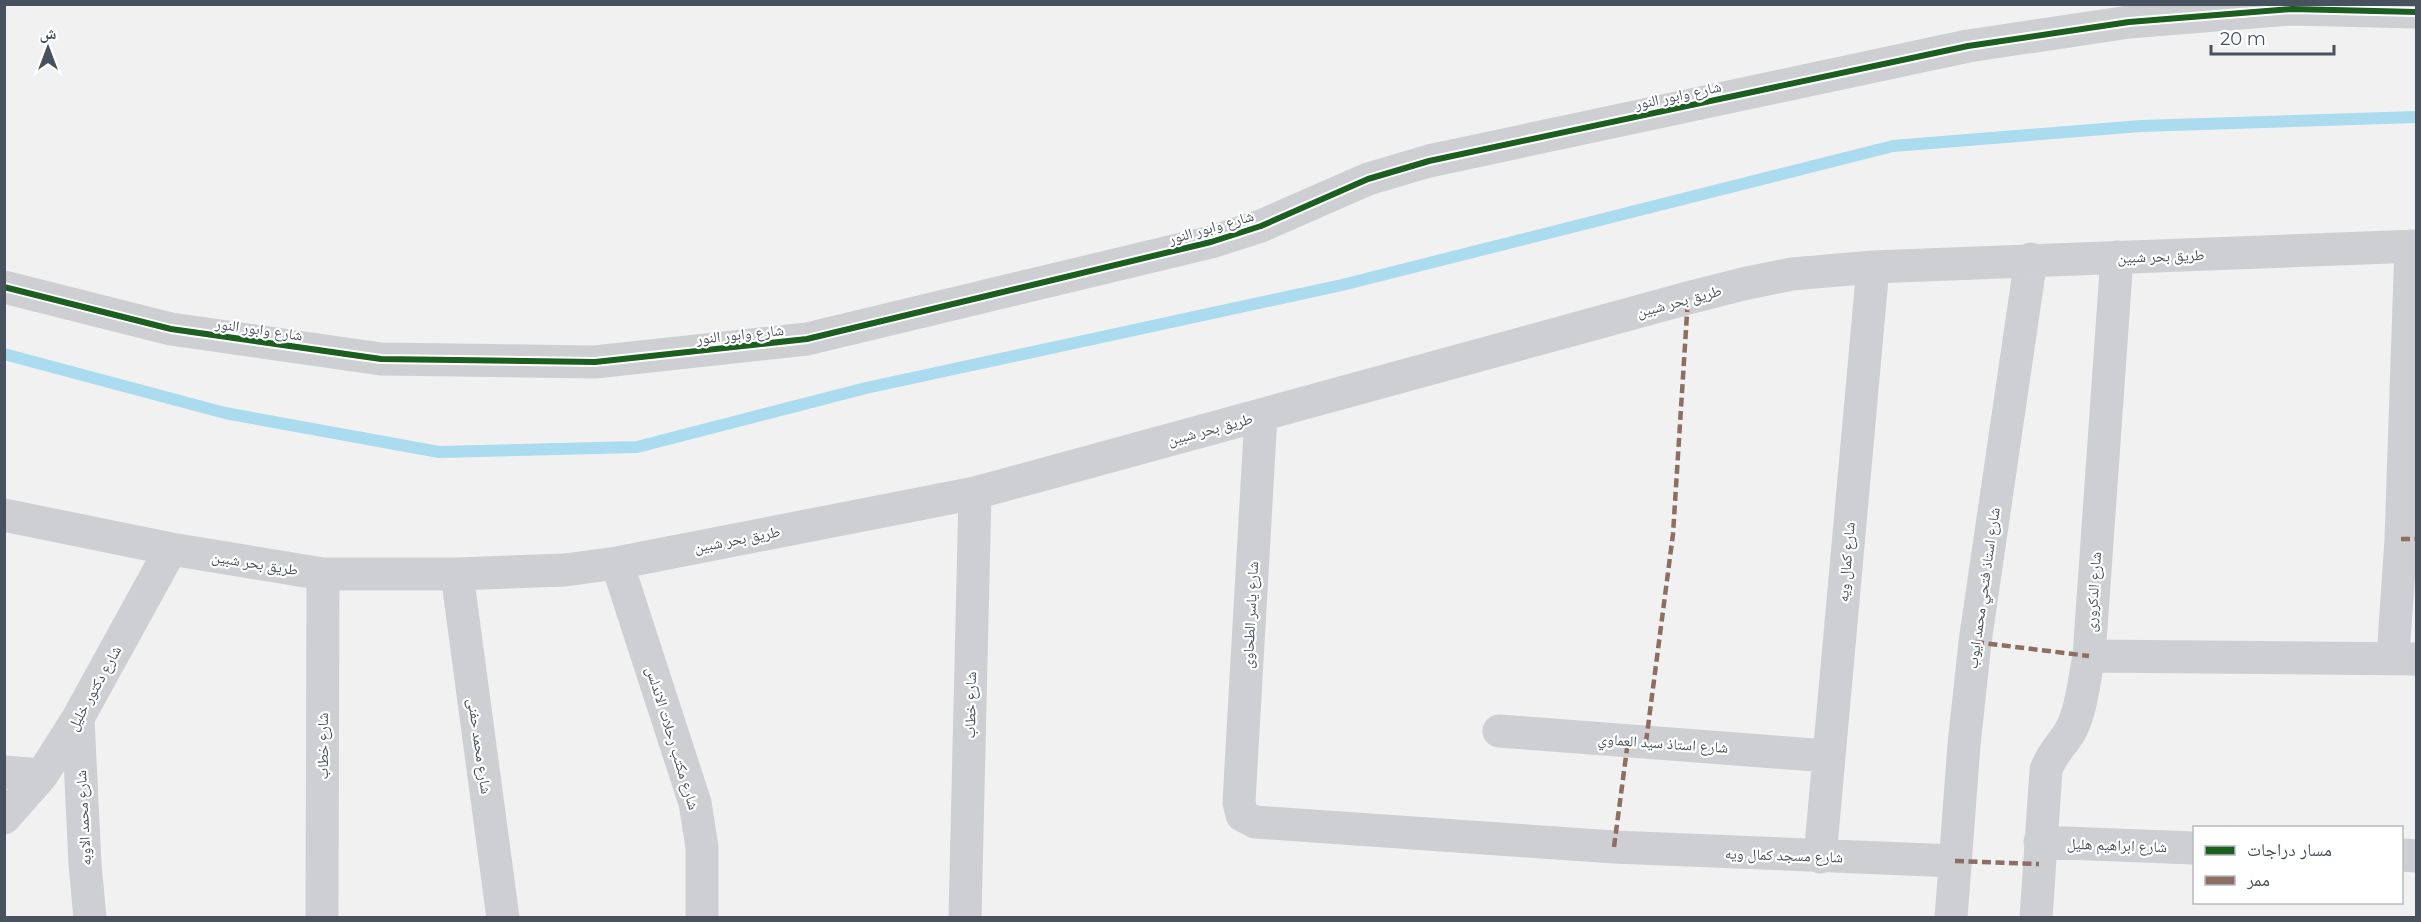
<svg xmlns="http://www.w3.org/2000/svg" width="2421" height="922" viewBox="0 0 2421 922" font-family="Montserrat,'Noto Naskh Arabic',sans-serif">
	<rect width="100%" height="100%" fill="#f2f1f1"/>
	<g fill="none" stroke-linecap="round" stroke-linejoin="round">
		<path stroke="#abdbee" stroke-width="12" d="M 4,354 L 225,413 L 439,452 L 637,447 L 866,388 L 1342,285 L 1893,146 L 2141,126 L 2416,117"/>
		<path stroke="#cdcfd2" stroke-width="33" d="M 4,287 L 171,329 L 381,359 L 595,362 L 807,339 L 1211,242 L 1261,226 L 1368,179 L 1429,161 L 1968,46 L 2129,22 L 2292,9 L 2416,12
			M 1261,415 L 1239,802 L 1242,815 L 1255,822 L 1614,847 L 1955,861
			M 4,515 L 171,549 L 323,574 L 457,574 L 565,570 L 617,563 L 975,493 L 1688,298 L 1743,284 L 1792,274 L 1873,267 L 2416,246
			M 617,563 L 695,803 L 702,847 L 702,918
			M 457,574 L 503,918
			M 2089,656 L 2416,659
			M 2393,657 L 2401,539 L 2411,246
			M 78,718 L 85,864 L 90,918
			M 1499,731 L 1828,756
			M 4,772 L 42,775
			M 4,818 L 42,775 L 78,718 L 171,549
			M 2040,842 L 2194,848
			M 2402,855 L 2416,856
			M 1820,857 L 1873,267
			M 322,918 L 323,574
			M 965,918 L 975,493
			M 1951,918 L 1964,745 L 1975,642 L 2031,259
			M 2036,918 L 2046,770 C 2051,754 2063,744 2071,730 C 2082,708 2084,680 2089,656 L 2117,257"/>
		<path stroke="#8d6e63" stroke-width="4.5" stroke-dasharray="9 4.5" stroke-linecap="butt" d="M 2401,539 L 2416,539
			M 1975,642 L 2089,656
			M 1646,742 L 1673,534 L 1688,298
			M 1614,847 L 1628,741
			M 1955,861 L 2039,864"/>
		<defs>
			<path id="cycleway" d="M 4,287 L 171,329 L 381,359 L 595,362 L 807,339 L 1211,242 L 1261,226 L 1368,179 L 1429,161 L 1968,46 L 2129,22 L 2292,9 L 2416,12"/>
		</defs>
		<use href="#cycleway" stroke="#fff" stroke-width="10"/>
		<use href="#cycleway" stroke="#1b5e20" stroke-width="6"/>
	</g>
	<g text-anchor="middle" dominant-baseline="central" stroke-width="4.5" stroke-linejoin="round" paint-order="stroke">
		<g font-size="15" fill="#48525e" stroke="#fff">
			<text transform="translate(1678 95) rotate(-12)">شارع وابور النور</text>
			<text transform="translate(1211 227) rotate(-16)">شارع وابور النور</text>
			<text transform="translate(2161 256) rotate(-2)">طريق بحر شبين</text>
			<text transform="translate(1679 301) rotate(-15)">طريق بحر شبين</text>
			<text transform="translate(259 329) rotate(8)">شارع وابور النور</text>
			<text transform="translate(740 334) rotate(-6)">شارع وابور النور</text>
			<text transform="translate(1210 429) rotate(-15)">طريق بحر شبين</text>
			<text transform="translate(737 539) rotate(-11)">طريق بحر شبين</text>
			<text transform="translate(1846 562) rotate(-85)">شارع كمال ويه</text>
			<text transform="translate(255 563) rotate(9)">طريق بحر شبين</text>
			<text transform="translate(1983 588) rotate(-82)">شارع استاذ فتحي محمد ايوب</text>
			<text transform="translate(2093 592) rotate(-86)">شارع الدكرورى</text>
			<text transform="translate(1250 615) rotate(-87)">شارع ياسر الطحاوى</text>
			<text transform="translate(94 688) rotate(-61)">شارع دكتور خليل</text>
			<text transform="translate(970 705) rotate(-89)">شارع خطاب</text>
			<text transform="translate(673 738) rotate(73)">شارع مكتب رحلات الاندلس</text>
			<text transform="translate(1663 743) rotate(4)">شارع استاذ سيد العماوي</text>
			<text transform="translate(322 746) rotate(-90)">شارع خطاب</text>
			<text transform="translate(480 746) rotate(82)">شارع محمد حفنى</text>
			<text transform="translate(83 818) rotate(-93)">شارع محمد الاوبه</text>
			<text transform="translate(2117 845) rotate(2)">شارع ابراهيم هليل</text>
			<text transform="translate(1784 855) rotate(2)">شارع مسجد كمال ويه</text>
		</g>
	</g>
	<rect width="2421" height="922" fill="none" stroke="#48525e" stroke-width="12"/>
	<rect x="2193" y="826" width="210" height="78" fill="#ffffff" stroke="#b6babf" stroke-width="1.5"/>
	<rect x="2205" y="846" width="30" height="9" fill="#1b5e20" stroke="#b6babf" stroke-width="1.5"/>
	<text x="2247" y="856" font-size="18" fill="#48525e">مسار دراجات</text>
	<rect x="2205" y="876" width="30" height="9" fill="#8d6e63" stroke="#b6babf" stroke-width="1.5"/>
	<text x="2247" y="886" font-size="18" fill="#48525e">ممر</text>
	<g transform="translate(48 48)" stroke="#ffffff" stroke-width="4.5" paint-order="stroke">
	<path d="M0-4.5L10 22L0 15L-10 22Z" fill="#48525e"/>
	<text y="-9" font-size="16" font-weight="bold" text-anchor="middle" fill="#48525e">ش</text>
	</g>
	<path d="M2211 45v9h123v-9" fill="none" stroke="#48525e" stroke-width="3"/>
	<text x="2220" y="45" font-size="18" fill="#48525e" stroke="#ffffff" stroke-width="4.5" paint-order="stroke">20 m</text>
</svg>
